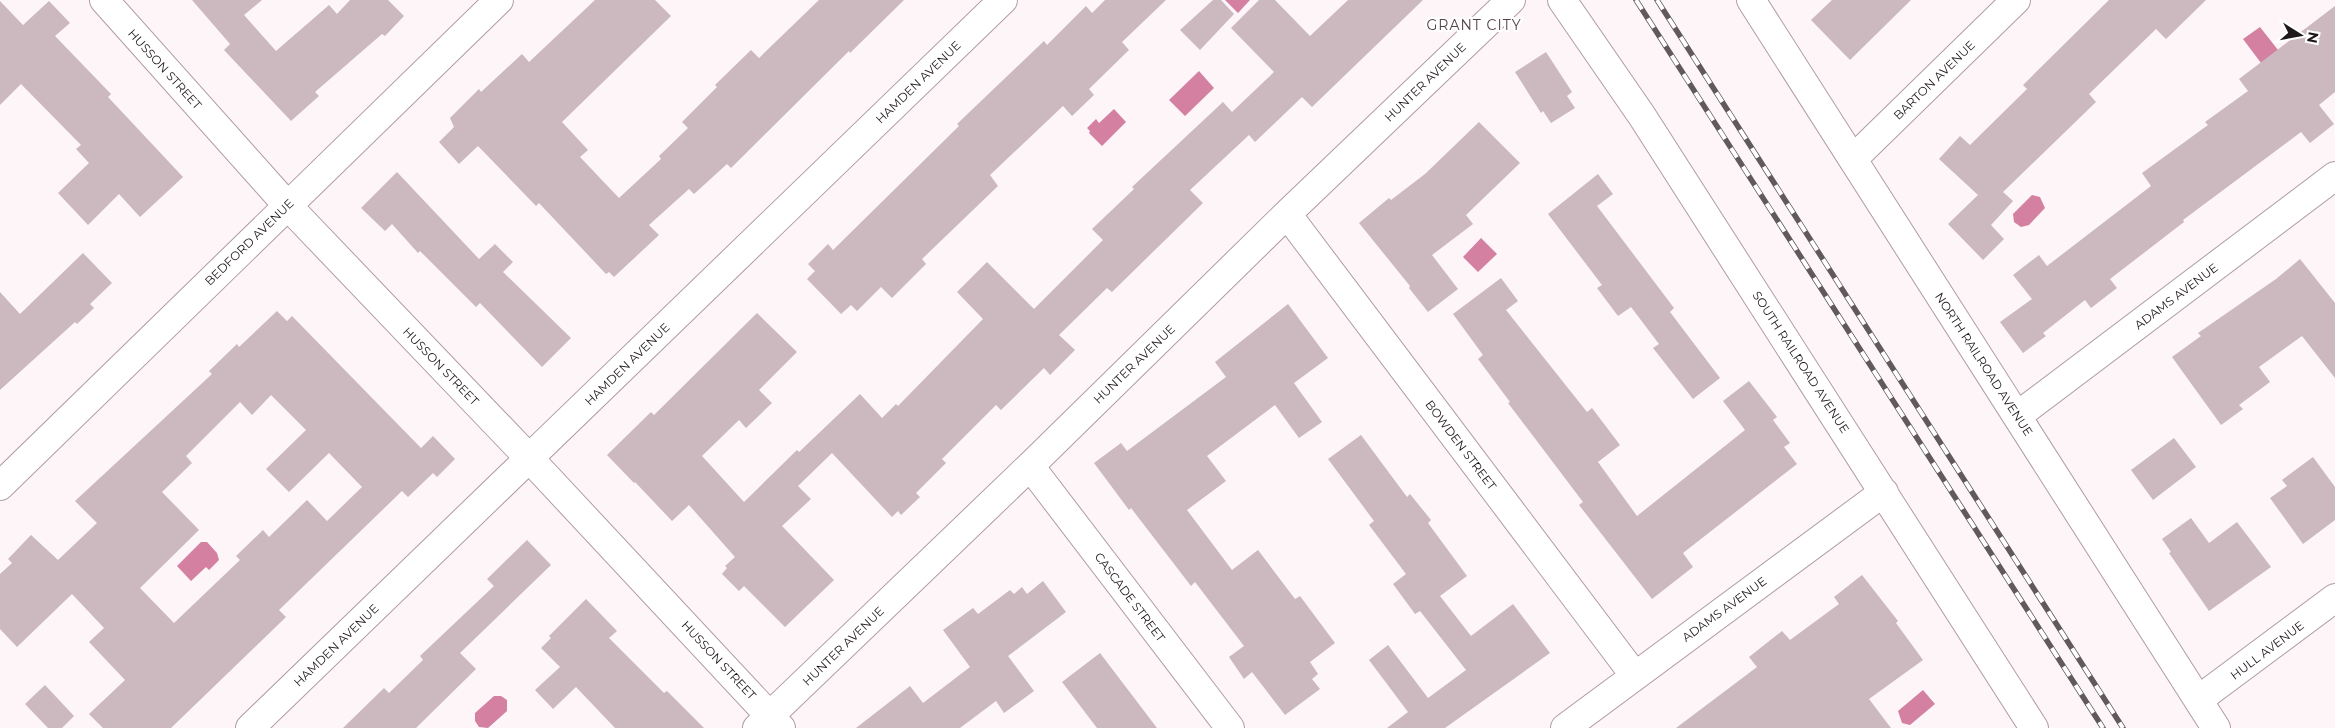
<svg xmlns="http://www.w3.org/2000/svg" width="2335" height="728" viewBox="0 0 2335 728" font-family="Montserrat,sans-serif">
	<rect width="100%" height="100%" fill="#fdf5f8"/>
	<path fill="#d380a1" d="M 1225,0 L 1250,0 L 1238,13 Z
		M 2260,27 L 2282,55 L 2264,67 L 2243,39 Z
		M 1199,71 L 1214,88 L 1185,116 L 1169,100 Z
		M 1114,109 L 1126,122 L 1102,146 L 1089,133 L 1090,131 L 1087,128 L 1096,119 L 1099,123 Z
		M 2032,195 L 2040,197 L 2045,208 L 2029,225 L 2021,227 L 2014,222 L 2013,214 Z
		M 1481,238 L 1497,254 L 1478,272 L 1463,257 Z
		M 201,542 L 207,542 L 217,553 L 219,560 L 209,570 L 206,567 L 191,581 L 177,566 Z
		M 1923,690 L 1935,704 L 1910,725 L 1902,723 L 1898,711 Z
		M 494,696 L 501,696 L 507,700 L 507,711 L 488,728 L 479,727 L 475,721 L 475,713 Z"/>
	<path fill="#ccb8bf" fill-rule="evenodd" d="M 192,0 L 262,0 L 244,15 L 276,51 L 329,5 L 337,14 L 350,0 L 388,0 L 404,16 L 385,36 L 382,34 L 315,92 L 319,96 L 291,121 L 224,50 L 230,44 Z
		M 595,0 L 655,0 L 671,16 L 562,122 L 588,150 L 580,157 L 619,198 L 661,159 L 659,156 L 688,128 L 682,122 L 717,87 L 715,85 L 751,50 L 759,58 L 819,0 L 904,0 L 850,53 L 849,51 L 731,168 L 727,164 L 694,194 L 689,189 L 649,225 L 659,235 L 614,277 L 609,272 L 606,274 L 539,203 L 536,206 L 478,146 L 459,164 L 439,142 L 454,127 L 450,118 L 479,89 L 481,92 L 522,54 L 529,62 Z
		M 1105,0 L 1166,0 L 1122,42 L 1129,50 L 1089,89 L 1094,95 L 1072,116 L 1063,106 L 990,175 L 998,186 L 922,259 L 926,264 L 892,298 L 881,287 L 857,311 L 851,305 L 841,314 L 807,279 L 815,271 L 808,264 L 828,244 L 833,250 L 959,126 L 957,124 L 1044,41 L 1047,45 L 1086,6 L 1092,13 Z
		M 1213,0 L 1221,0 L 1234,14 L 1200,50 L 1180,30 Z
		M 1259,0 L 1275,0 L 1310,36 L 1348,0 L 1423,0 L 1312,107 L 1302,97 L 1255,142 L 1249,135 L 1190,190 L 1203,203 L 1112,292 L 1107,288 L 1059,335 L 1075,350 L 1050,375 L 1044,368 L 1001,410 L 996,405 L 942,459 L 946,463 L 916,493 L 920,497 L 901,515 L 898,511 L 892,517 L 832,453 L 798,486 L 811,499 L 782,526 L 834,580 L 785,627 L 744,586 L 739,591 L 722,574 L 727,568 L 725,566 L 735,557 L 689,505 L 672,521 L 635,482 L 634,483 L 607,455 L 651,412 L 654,415 L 757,313 L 797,352 L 759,390 L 772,403 L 746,428 L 739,420 L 702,456 L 744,502 L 797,450 L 799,452 L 860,394 L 882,418 L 896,404 L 898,406 L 983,319 L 957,292 L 987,262 L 1034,309 L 1103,240 L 1092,229 L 1134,189 L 1132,187 L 1223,102 L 1232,112 L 1274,72 L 1231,28 Z
		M 1832,0 L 1911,0 L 1850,60 L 1811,20 Z
		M 2109,0 L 2206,0 L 2166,39 L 2156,29 L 2089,94 L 2096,102 L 2003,192 L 2013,201 L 1991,225 L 2004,239 L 1983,260 L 1948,224 L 1978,195 L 1939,159 L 1960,136 L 1970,145 L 2027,89 L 2023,85 Z
		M 0,1 L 23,25 L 49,1 L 70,23 L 55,36 L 111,94 L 108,97 L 183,177 L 140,217 L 119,194 L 88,225 L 58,193 L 89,163 L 76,149 L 81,145 L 21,84 L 0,105 Z
		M 2335,6 L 2335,92 L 2319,105 L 2334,124 L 2310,143 L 2301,132 L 2183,220 L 2184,222 L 2110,279 L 2117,288 L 2091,308 L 2085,300 L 2043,333 L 2046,336 L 2023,353 L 2000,322 L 2032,299 L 2013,275 L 2039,255 L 2047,266 L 2151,186 L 2142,173 L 2208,125 L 2205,122 L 2248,91 L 2239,79 Z
		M 1546,52 L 1572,92 L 1567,96 L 1575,108 L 1551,123 L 1543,111 L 1541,113 L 1515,72 Z
		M 1479,122 L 1520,163 L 1466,215 L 1473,224 L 1432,255 L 1458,289 L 1428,312 L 1409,288 L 1410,286 L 1359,223 L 1389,198 L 1391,200 L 1425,174 Z
		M 397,172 L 479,259 L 495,244 L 513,262 L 503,272 L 571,338 L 542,367 L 480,303 L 476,307 L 420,251 L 418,253 L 392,224 L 385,231 L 361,208 Z
		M 1598,174 L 1613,194 L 1597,206 L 1674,308 L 1670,312 L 1720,378 L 1693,399 L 1653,348 L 1659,344 L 1631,307 L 1618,316 L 1597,288 L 1602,285 L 1548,214 Z
		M 83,253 L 112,283 L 90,304 L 94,308 L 77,324 L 75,322 L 0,390 L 0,292 L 20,314 Z
		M 2300,259 L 2335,303 L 2335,378 L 2302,336 L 2259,367 L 2270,382 L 2239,405 L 2243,409 L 2221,425 L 2172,357 L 2201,336 L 2198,333 L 2276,279 Z
		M 1501,278 L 1518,301 L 1506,310 L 1587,412 L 1592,408 L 1620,445 L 1598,462 L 1637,516 L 1745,430 L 1723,401 L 1749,381 L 1777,417 L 1773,420 L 1790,443 L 1784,447 L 1797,464 L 1683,553 L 1693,567 L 1652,599 L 1579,505 L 1583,502 L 1508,403 L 1510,402 L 1478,359 L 1483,355 L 1453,314 Z
		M 1288,304 L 1328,358 L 1294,383 L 1322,422 L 1299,438 L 1275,405 L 1207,456 L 1226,481 L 1187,510 L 1232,570 L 1258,550 L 1295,599 L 1300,596 L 1335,643 L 1310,662 L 1318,674 L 1312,679 L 1320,689 L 1285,715 L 1252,672 L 1244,679 L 1229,657 L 1244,646 L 1195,582 L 1191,586 L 1131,508 L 1129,510 L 1094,463 L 1121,443 L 1127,451 L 1226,377 L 1215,362 Z
		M 277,311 L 287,321 L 292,316 L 421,448 L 433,436 L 455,459 L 437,477 L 433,473 L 408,497 L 402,491 L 279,610 L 286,617 L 171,728 L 103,728 L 89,714 L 125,680 L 89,642 L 104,628 L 72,594 L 17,647 L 0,629 L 0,574 L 12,563 L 8,559 L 31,535 L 58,560 L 97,523 L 75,501 L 212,374 L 209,371 L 237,344 L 239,347 ZM 271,395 L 306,430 L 266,469 L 289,492 L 329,453 L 362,487 L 327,521 L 307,500 L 269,537 L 263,530 L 236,556 L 240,560 L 174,623 L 140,588 L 199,530 L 162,492 L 192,463 L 186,456 L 240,402 L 252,415 Z
		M 1361,435 L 1407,497 L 1410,494 L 1431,520 L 1428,523 L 1467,576 L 1440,596 L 1471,636 L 1513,604 L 1550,653 L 1445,728 L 1387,728 L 1408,712 L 1369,660 L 1388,645 L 1428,698 L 1466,670 L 1420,611 L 1415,614 L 1393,584 L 1406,574 L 1369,525 L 1374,521 L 1328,459 Z
		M 2174,438 L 2196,467 L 2153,500 L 2131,470 Z
		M 2313,457 L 2335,487 L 2335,520 L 2303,544 L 2270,498 L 2287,486 L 2282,480 Z
		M 2191,518 L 2209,543 L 2237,522 L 2271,567 L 2209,611 L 2169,553 L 2171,552 L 2162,539 Z
		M 527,540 L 551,565 L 460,653 L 476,669 L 416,728 L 343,728 L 384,688 L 389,693 L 423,660 L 420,656 L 494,586 L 487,579 Z
		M 1862,575 L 1898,621 L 1896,623 L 1923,660 L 1869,699 L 1891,728 L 1676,728 L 1757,667 L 1749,657 L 1782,631 L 1790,640 L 1839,604 L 1834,597 Z
		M 1043,581 L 1066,612 L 1008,656 L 1034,691 L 1004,713 L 996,701 L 960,728 L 856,728 L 910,686 L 923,703 L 970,667 L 943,630 L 973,608 L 978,614 L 1010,590 L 1014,594 L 1022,587 L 1027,594 Z
		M 586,599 L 617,631 L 609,638 L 664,693 L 667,691 L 704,728 L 615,728 L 576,687 L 553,709 L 535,690 L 560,667 L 541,648 L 551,638 L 549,636 Z
		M 1100,653 L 1157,728 L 1097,728 L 1062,682 Z
		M 45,685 L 74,716 L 62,728 L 48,728 L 25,704 Z"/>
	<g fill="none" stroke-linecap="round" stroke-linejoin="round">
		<defs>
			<path id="minor" d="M 104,0 L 287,205 L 529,458 L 781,728
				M 1562,0 L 1642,116 L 2034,728
				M 1751,0 L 2216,728
				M 1853,159 L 2016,0
				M 1287,214 L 1635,676
				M 2017,416 L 2335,176
				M 1030,466 L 1230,728
				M 0,486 L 499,0
				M 2198,700 L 2335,598
				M 250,728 L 1003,0
				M 757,728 L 1030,466 L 1287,214 L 1511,0
				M 1565,728 L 1884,492"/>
		</defs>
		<use href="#minor" stroke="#b09ca3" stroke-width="30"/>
		<use href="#minor" stroke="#fff" stroke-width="28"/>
		<defs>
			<path id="rail" d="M 1636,0 L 2103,728
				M 1657,0 L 2123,728"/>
		</defs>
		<use href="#rail" stroke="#615a5d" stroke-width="5.5"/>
		<use href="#rail" stroke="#fff" stroke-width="4" stroke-dasharray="11" stroke-linecap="butt"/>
	</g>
	<g text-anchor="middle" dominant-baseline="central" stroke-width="4.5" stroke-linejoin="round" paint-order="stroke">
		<g font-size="12" fill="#1f181b" stroke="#fff">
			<text transform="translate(165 69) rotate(48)">HUSSON STREET</text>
			<text transform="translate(1934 80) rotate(-44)">BARTON AVENUE</text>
			<text transform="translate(918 82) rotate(-44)">HAMDEN AVENUE</text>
			<text transform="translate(1425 82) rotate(-44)">HUNTER AVENUE</text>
			<text transform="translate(249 242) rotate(-44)">BEDFORD AVENUE</text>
			<text transform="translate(2176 296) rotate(-37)">ADAMS AVENUE</text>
			<text transform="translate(1801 362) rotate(57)">SOUTH RAILROAD AVENUE</text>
			<text transform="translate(627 364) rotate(-44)">HAMDEN AVENUE</text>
			<text transform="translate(1134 364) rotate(-44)">HUNTER AVENUE</text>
			<text transform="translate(1984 364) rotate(57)">NORTH RAILROAD AVENUE</text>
			<text transform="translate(441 366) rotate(46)">HUSSON STREET</text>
			<text transform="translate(1461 445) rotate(53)">BOWDEN STREET</text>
			<text transform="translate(1130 597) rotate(53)">CASCADE STREET</text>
			<text transform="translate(1724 609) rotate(-36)">ADAMS AVENUE</text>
			<text transform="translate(336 645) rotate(-44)">HAMDEN AVENUE</text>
			<text transform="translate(843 646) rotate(-44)">HUNTER AVENUE</text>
			<text transform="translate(2267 650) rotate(-37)">HULL AVENUE</text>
			<text transform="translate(719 660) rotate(47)">HUSSON STREET</text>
		</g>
		<g font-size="14" letter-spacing="1" fill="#534248" stroke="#fff">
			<text x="1474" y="25">GRANT CITY</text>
		</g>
	</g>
	<g transform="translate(2300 35) rotate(101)" stroke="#ffffff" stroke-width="4" paint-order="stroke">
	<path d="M0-4L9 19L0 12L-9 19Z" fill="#1f181b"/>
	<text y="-8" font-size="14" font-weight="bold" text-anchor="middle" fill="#1f181b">N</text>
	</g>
</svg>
